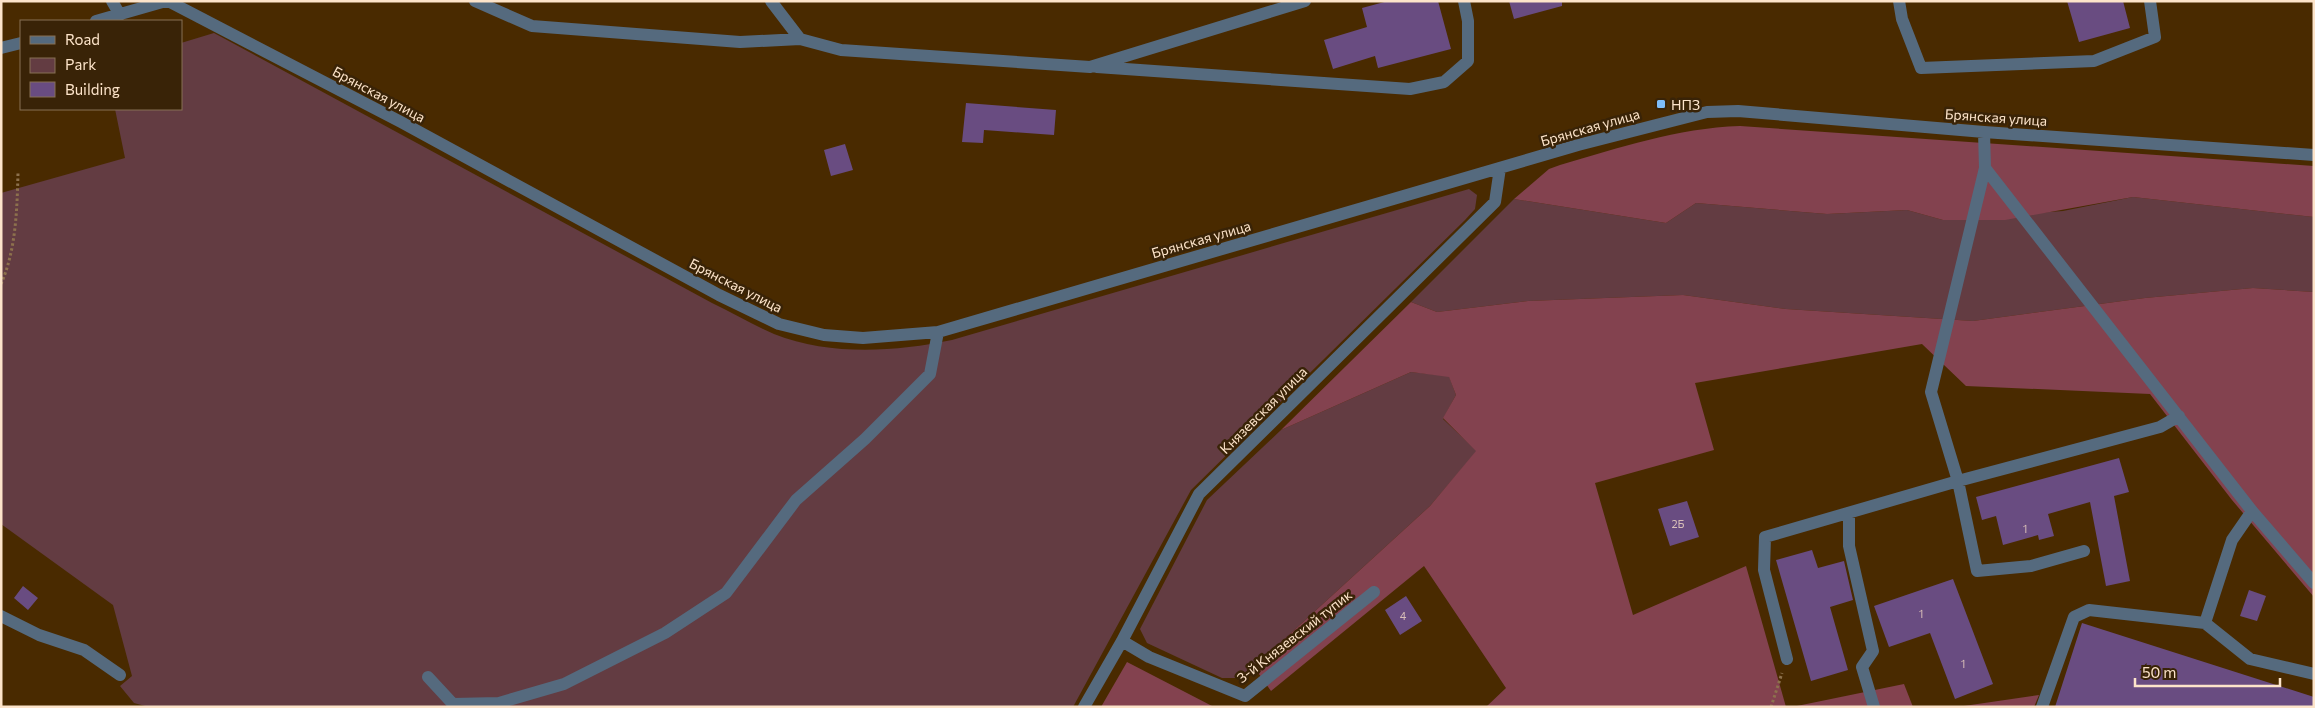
<svg xmlns="http://www.w3.org/2000/svg" width="2315" height="708" viewBox="0 0 2315 708" font-family="Commissioner,sans-serif">
	<rect width="100%" height="100%" fill="#492a00"/>
	<path fill="#633c42" d="M 214,33 L 712,303 C 733,313 753,325 774,334 C 830,356 894,352 952,340 L 1469,189 L 1477,195 L 1475,209 L 1465,220 L 1191,490 L 1073,707 L 149,707 L 134,703 L 120,686 L 132,676 L 113,605 L 1,524 L 1,193 L 125,158 L 115,109 L 181,109 L 181,43 Z
		M 2133,197 L 2314,217 L 2314,292 L 2253,288 L 2145,298 L 1973,321 L 1786,309 L 1683,295 L 1528,301 L 1437,312 L 1411,302 L 1514,199 L 1666,223 L 1696,203 L 1827,214 L 1907,210 L 1943,220 L 2063,211 Z
		M 1411,372 L 1449,376 L 1456,395 L 1443,419 L 1477,451 L 1430,506 L 1254,667 L 1239,678 L 1222,678 L 1147,643 L 1140,629 L 1207,500 L 1281,430 Z"/>
	<path fill="#83424f" d="M 1740,126 L 2314,166 L 2314,217 L 2133,197 L 2005,220 L 1943,220 L 1907,210 L 1827,214 L 1696,203 L 1666,223 L 1514,199 L 1549,169 L 1560,165 C 1619,148 1677,128 1740,126 Z
		M 2253,288 L 2314,292 L 2314,597 L 2232,500 L 2150,394 L 1966,386 L 1922,344 L 1695,383 L 1714,450 L 1595,483 L 1633,615 L 1746,566 L 1786,707 L 1486,707 L 1506,688 L 1424,566 L 1271,691 L 1254,667 L 1430,506 L 1476,451 L 1443,418 L 1456,395 L 1449,377 L 1411,372 L 1281,430 L 1411,302 L 1437,312 L 1528,301 L 1683,295 L 1786,309 L 1973,321 L 2145,298 Z
		M 1127,662 L 1214,707 L 1101,707 Z
		M 1904,684 L 1913,707 L 1792,707 Z
		M 2039,695 L 2034,707 L 1957,707 Z"/>
	<path fill="#694c81" d="M 1388,1 L 1438,1 L 1451,49 L 1378,68 L 1375,56 L 1333,69 L 1324,40 L 1367,27 L 1362,8 Z
		M 1509,1 L 1562,1 L 1562,6 L 1514,19 Z
		M 2067,1 L 2123,1 L 2130,28 L 2079,42 Z
		M 966,103 L 1056,110 L 1054,135 L 984,130 L 983,143 L 962,142 Z
		M 845,144 L 853,170 L 831,176 L 824,150 Z
		M 2119,458 L 2129,492 L 2114,496 L 2130,581 L 2106,586 L 2090,502 L 2048,514 L 2054,536 L 2039,540 L 2038,535 L 2003,545 L 1996,516 L 1982,520 L 1976,497 Z
		M 1687,501 L 1699,537 L 1670,546 L 1658,509 Z
		M 1812,550 L 1818,568 L 1844,561 L 1853,600 L 1830,607 L 1848,670 L 1811,681 L 1776,560 Z
		M 1953,579 L 1993,684 L 1955,699 L 1930,633 L 1889,647 L 1874,606 Z
		M 23,586 L 38,598 L 28,610 L 14,598 Z
		M 2249,590 L 2266,596 L 2257,621 L 2240,616 Z
		M 1406,596 L 1422,621 L 1400,635 L 1385,610 Z
		M 2082,623 L 2314,697 L 2314,707 L 2055,707 Z"/>
	<g fill="none" stroke-linecap="round" stroke-linejoin="round">
		<path stroke="#8d714d" stroke-width="3" stroke-dasharray="2.5 2.5" stroke-linecap="butt" d="M 1,284 C 16,250 17,210 18,173
			M 1771,707 L 1782,673"/>
		<path stroke="#556a7e" stroke-width="12" d="M 112,1 L 120,15
			M 168,1 L 401,122 L 719,295 L 779,324 L 824,335 L 863,338 L 938,332 L 1578,145 L 1707,112 L 1738,111 L 1984,132 L 2314,155
			M 475,1 L 532,26 L 740,42 L 800,39
			M 771,1 L 800,39 L 841,50 L 1090,67 L 1305,1
			M 1899,1 L 1902,19 L 1921,68 L 2094,61 L 2155,37 L 2150,1
			M 96,21 L 166,1
			M 1,48 L 21,43
			M 1097,67 L 1410,89 L 1444,82 L 1468,61 L 1468,21 L 1464,1
			M 1984,132 L 1985,168 L 2252,511 L 2314,583
			M 1985,168 L 1931,392 L 1958,481 L 1977,571 L 2031,566 L 2084,551
			M 1849,513 L 1849,546 L 1873,651 L 1862,667 L 1874,707
			M 1,616 L 39,635 L 84,650 L 120,675
			M 2205,623 L 2250,659 L 2314,674
			M 1122,641 L 1149,657 L 1245,696 L 1374,592
			M 1787,659 L 1764,570 L 1765,537 L 1958,481 L 2160,427 L 2179,416
			M 428,677 L 453,704 L 499,703 L 564,684 L 665,633 L 726,593 L 796,500 L 865,439 L 930,374 L 938,332
			M 1084,707 L 1122,641 L 1199,494 L 1495,202 L 1500,168
			M 2042,707 L 2074,617 L 2089,610 L 2205,623 L 2232,540 L 2252,511"/>
	</g>
	<rect fill="#7ebdf9" stroke="#392307" stroke-width="2" x="1656" y="99" width="10" height="10" rx="2.5"/>
	<g text-anchor="middle" dominant-baseline="central" stroke-width="5" stroke-linejoin="round" paint-order="stroke">
		<g font-size="11" fill="#d8beb8">
			<text x="1678" y="523">2Б</text>
			<text x="2025" y="528">1</text>
			<text x="1921" y="613">1</text>
			<text x="1403" y="615">4</text>
			<text x="1963" y="663">1</text>
		</g>
		<g font-size="14" fill="#fde4ca" stroke="#392307">
			<text transform="translate(379 94) rotate(28)">Брянская улица</text>
			<text transform="translate(1996 117) rotate(4)">Брянская улица</text>
			<text transform="translate(1590 127) rotate(-16)">Брянская улица</text>
			<text transform="translate(1201 239) rotate(-16)">Брянская улица</text>
			<text transform="translate(736 285) rotate(27)">Брянская улица</text>
			<text transform="translate(1263 410) rotate(-45)">Князевская улица</text>
			<text transform="translate(1294 636) rotate(-38)">3-й Князевский тупик</text>
		</g>
		<g font-size="14" fill="#fde4ca" stroke="#392307" text-anchor="start">
			<text x="1671" y="104">НПЗ</text>
		</g>
	</g>
	<rect width="2315" height="708" fill="none" stroke="#fde4ca" stroke-width="5"/>
	<rect x="20" y="20" width="162" height="90" fill="#392307" stroke="#877055"/>
	<rect x="30" y="36" width="25" height="8" fill="#556a7e" stroke="#877055"/>
	<text x="65" y="45" font-size="15" fill="#fde4ca">Road</text>
	<rect x="30" y="58" width="25" height="15" fill="#633c42" stroke="#877055"/>
	<text x="65" y="70" font-size="15" fill="#fde4ca">Park</text>
	<rect x="30" y="82" width="25" height="15" fill="#694c81" stroke="#877055"/>
	<text x="65" y="95" font-size="15" fill="#fde4ca">Building</text>
	<path d="M2135 678v8h145v-8" fill="none" stroke="#fde4ca" stroke-width="2.5"/>
	<text x="2142" y="678" font-size="15" fill="#fde4ca" stroke="#392307" stroke-width="4" paint-order="stroke">50 m</text>
</svg>
